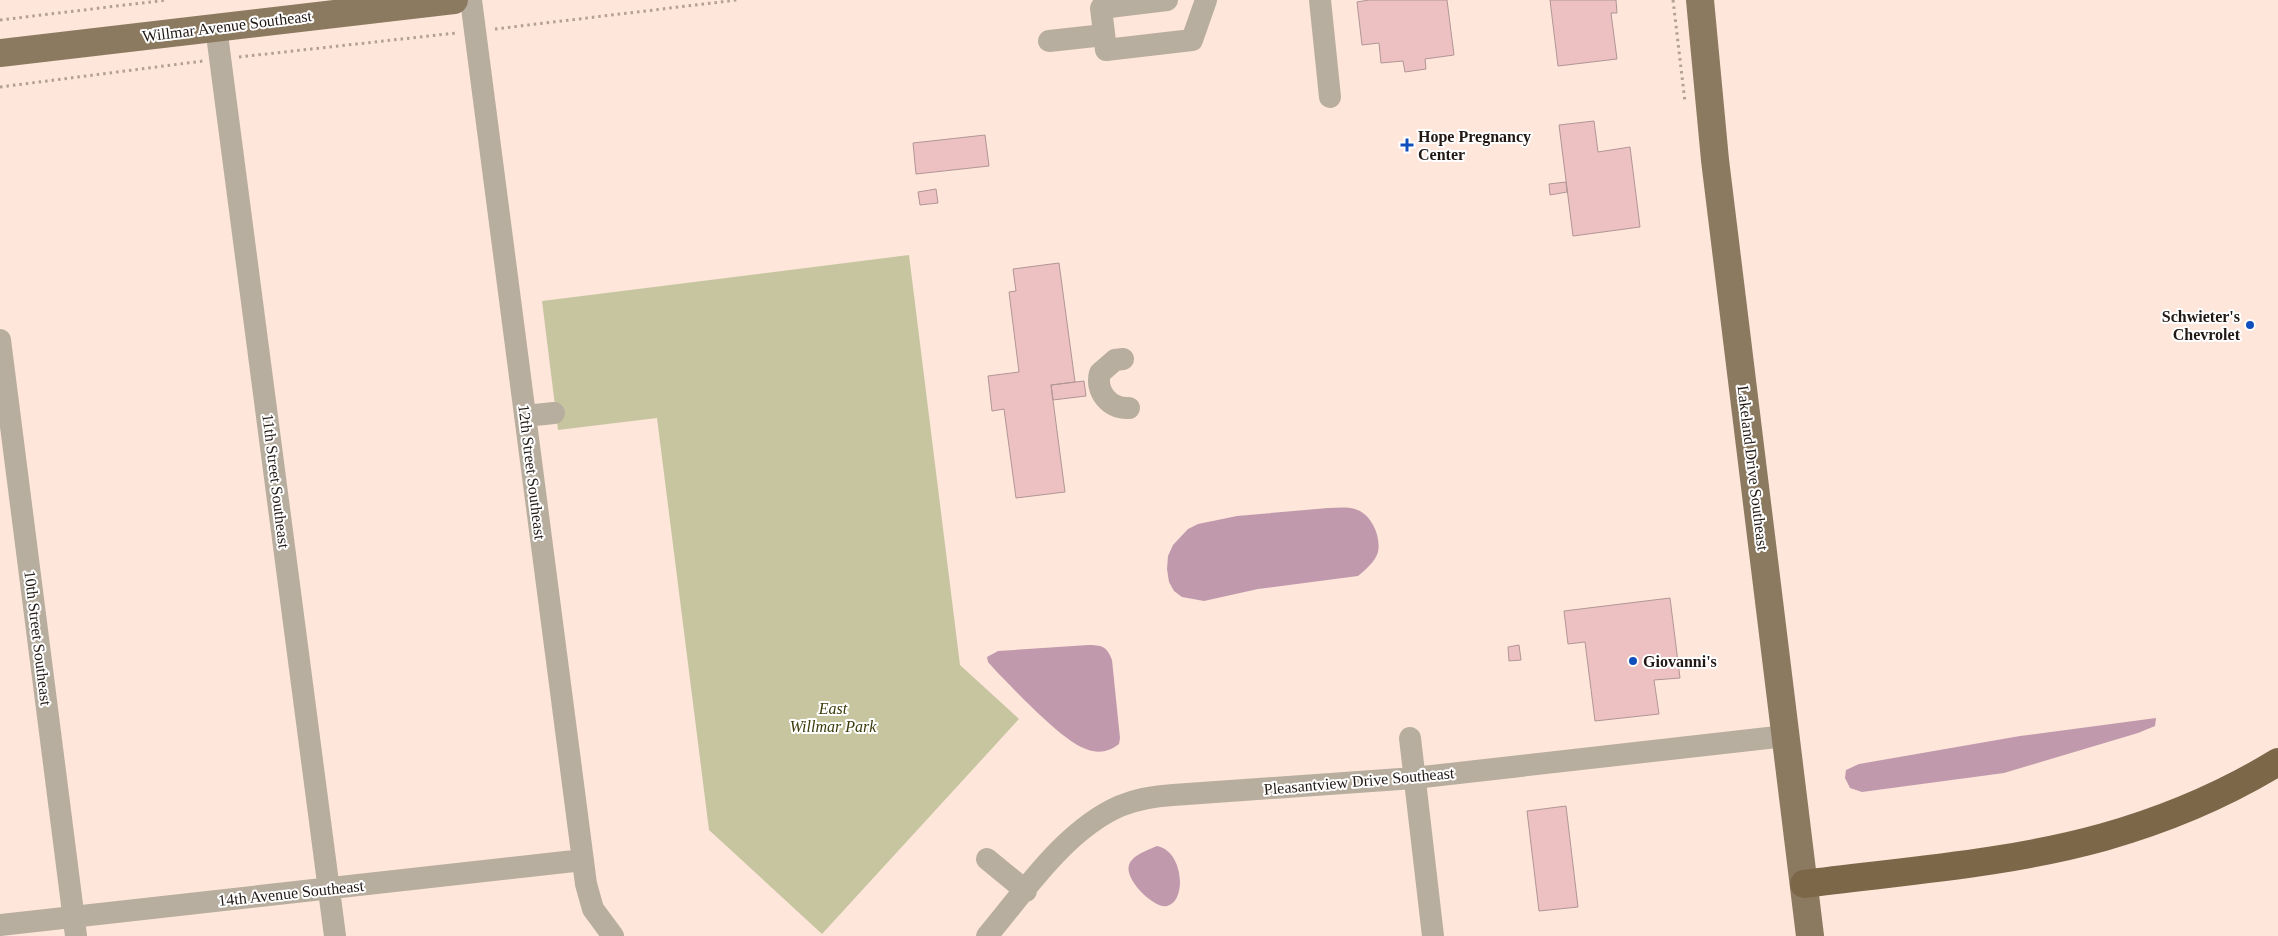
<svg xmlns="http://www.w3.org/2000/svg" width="2278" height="936" viewBox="0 0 2278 936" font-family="'Times New Roman',serif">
	<rect width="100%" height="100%" fill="#fee6da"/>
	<path fill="#c7c5a0" d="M 909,255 L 960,665 L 1019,719 L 822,934 L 709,830 L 657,418 L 558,430 L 542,301 Z"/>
	<path fill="#c09aac" d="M 1328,508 C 1339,508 1350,506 1360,511 C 1373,518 1381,538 1378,552 C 1375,562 1365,570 1358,576 L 1258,589 L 1204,601 L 1182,597 L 1174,591 L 1169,582 L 1167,569 L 1168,556 L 1173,545 L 1188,529 L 1198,524 L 1237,516 Z
		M 1088,645 C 1101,645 1107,646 1112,660 L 1120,738 L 1119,744 C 1109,752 1098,754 1086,749 C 1061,740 1016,691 996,671 L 988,662 L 987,657 L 998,651 Z
		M 2156,718 L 2155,726 L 2138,733 L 2004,773 L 1862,792 L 1850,788 L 1845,778 L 1846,770 L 1859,764 L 2020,736 Z
		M 1157,846 C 1184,851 1187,902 1167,906 C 1154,909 1124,879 1129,865 C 1132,855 1148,850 1157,846 Z"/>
	<path fill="#edc0c1" stroke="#b19696" d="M 1369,0 L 1447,0 L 1454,55 L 1425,59 L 1426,69 L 1405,72 L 1403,61 L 1381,63 L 1379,43 L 1362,45 L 1357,2 Z
		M 1550,0 L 1616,0 L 1617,13 L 1611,13 L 1617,59 L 1558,66 Z
		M 1594,121 L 1598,152 L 1630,147 L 1640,227 L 1573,236 L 1559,125 Z
		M 985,135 L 989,166 L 916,174 L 913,143 Z
		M 1566,182 L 1567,192 L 1550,195 L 1549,184 Z
		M 936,189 L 938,203 L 920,205 L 918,192 Z
		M 1059,263 L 1075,382 L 1051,385 L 1065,492 L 1016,498 L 1004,409 L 992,411 L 988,376 L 1019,372 L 1009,292 L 1016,291 L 1013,269 Z
		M 1084,381 L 1086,396 L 1053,400 L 1051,385 Z
		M 1670,598 L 1680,678 L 1654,680 L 1659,714 L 1595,721 L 1585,642 L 1568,644 L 1564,611 Z
		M 1519,645 L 1521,660 L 1509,661 L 1508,647 Z
		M 1566,806 L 1578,907 L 1539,911 L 1527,811 Z"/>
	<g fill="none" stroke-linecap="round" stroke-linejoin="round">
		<path stroke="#b29f96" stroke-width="3" stroke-dasharray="2.5 4" stroke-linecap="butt" d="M 1673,0 L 1685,102
			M 0,20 L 167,0
			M 495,29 L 737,0
			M 239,57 L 456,33
			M 0,87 L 203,61"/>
		<path stroke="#b8ae9f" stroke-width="22" d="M 471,0 L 586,884 L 593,909 L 613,936
			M 1167,0 L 1101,8 L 1106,50 L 1192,40 L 1206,0
			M 1320,0 L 1330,97
			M 216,27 L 335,936
			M 1049,41 L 1104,35
			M 0,340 L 76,936
			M 1123,359 L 1115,360 L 1100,373 C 1095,391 1109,409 1129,408
			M 525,416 L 554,413
			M 1410,738 L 1433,936
			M 987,859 L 1026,891
			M 0,925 L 583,860
			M 987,936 C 1025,891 1065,830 1120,806 C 1137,799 1155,796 1173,795 L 1414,778 L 1785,736"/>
		<path stroke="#8c7a60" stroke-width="28" d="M 1700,0 L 1715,160 L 1810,936
			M 0,53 L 454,0"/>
		<path stroke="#7c6749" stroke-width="28" d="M 1804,884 C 1904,871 2007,864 2104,837 C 2164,820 2224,795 2278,762"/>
	</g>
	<g fill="#1050bc" stroke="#fff" stroke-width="2">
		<path d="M1404.5 137.5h5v5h5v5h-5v5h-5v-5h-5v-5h5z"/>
		<circle cx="2250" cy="325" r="5"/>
		<circle cx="1633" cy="661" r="5"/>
	</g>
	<g text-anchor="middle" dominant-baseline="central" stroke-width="4" stroke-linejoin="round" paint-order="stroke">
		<g font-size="16" fill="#211814" stroke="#fff">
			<text transform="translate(227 26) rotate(-7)">Willmar Avenue Southeast</text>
			<text transform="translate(1753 468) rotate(83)">Lakeland Drive Southeast</text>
			<text transform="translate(532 472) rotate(83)">12th Street Southeast</text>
			<text transform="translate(276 481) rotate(83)">11th Street Southeast</text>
			<text transform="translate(38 638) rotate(83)">10th Street Southeast</text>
			<text transform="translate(1359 781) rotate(-5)">Pleasantview Drive Southeast</text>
			<text transform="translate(291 893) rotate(-6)">14th Avenue Southeast</text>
		</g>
		<g font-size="16" font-weight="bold" fill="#211814" stroke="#fff" text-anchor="start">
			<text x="1418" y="136">Hope Pregnancy<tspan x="1418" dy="18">Center</tspan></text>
			<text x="2240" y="316" text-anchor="end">Schwieter's<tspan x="2240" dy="18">Chevrolet</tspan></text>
			<text x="1643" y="661">Giovanni's</text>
		</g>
		<g font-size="16" font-style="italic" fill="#3d3a0a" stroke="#fff">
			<text x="833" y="708">East<tspan x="833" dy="18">Willmar Park</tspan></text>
		</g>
	</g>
</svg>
